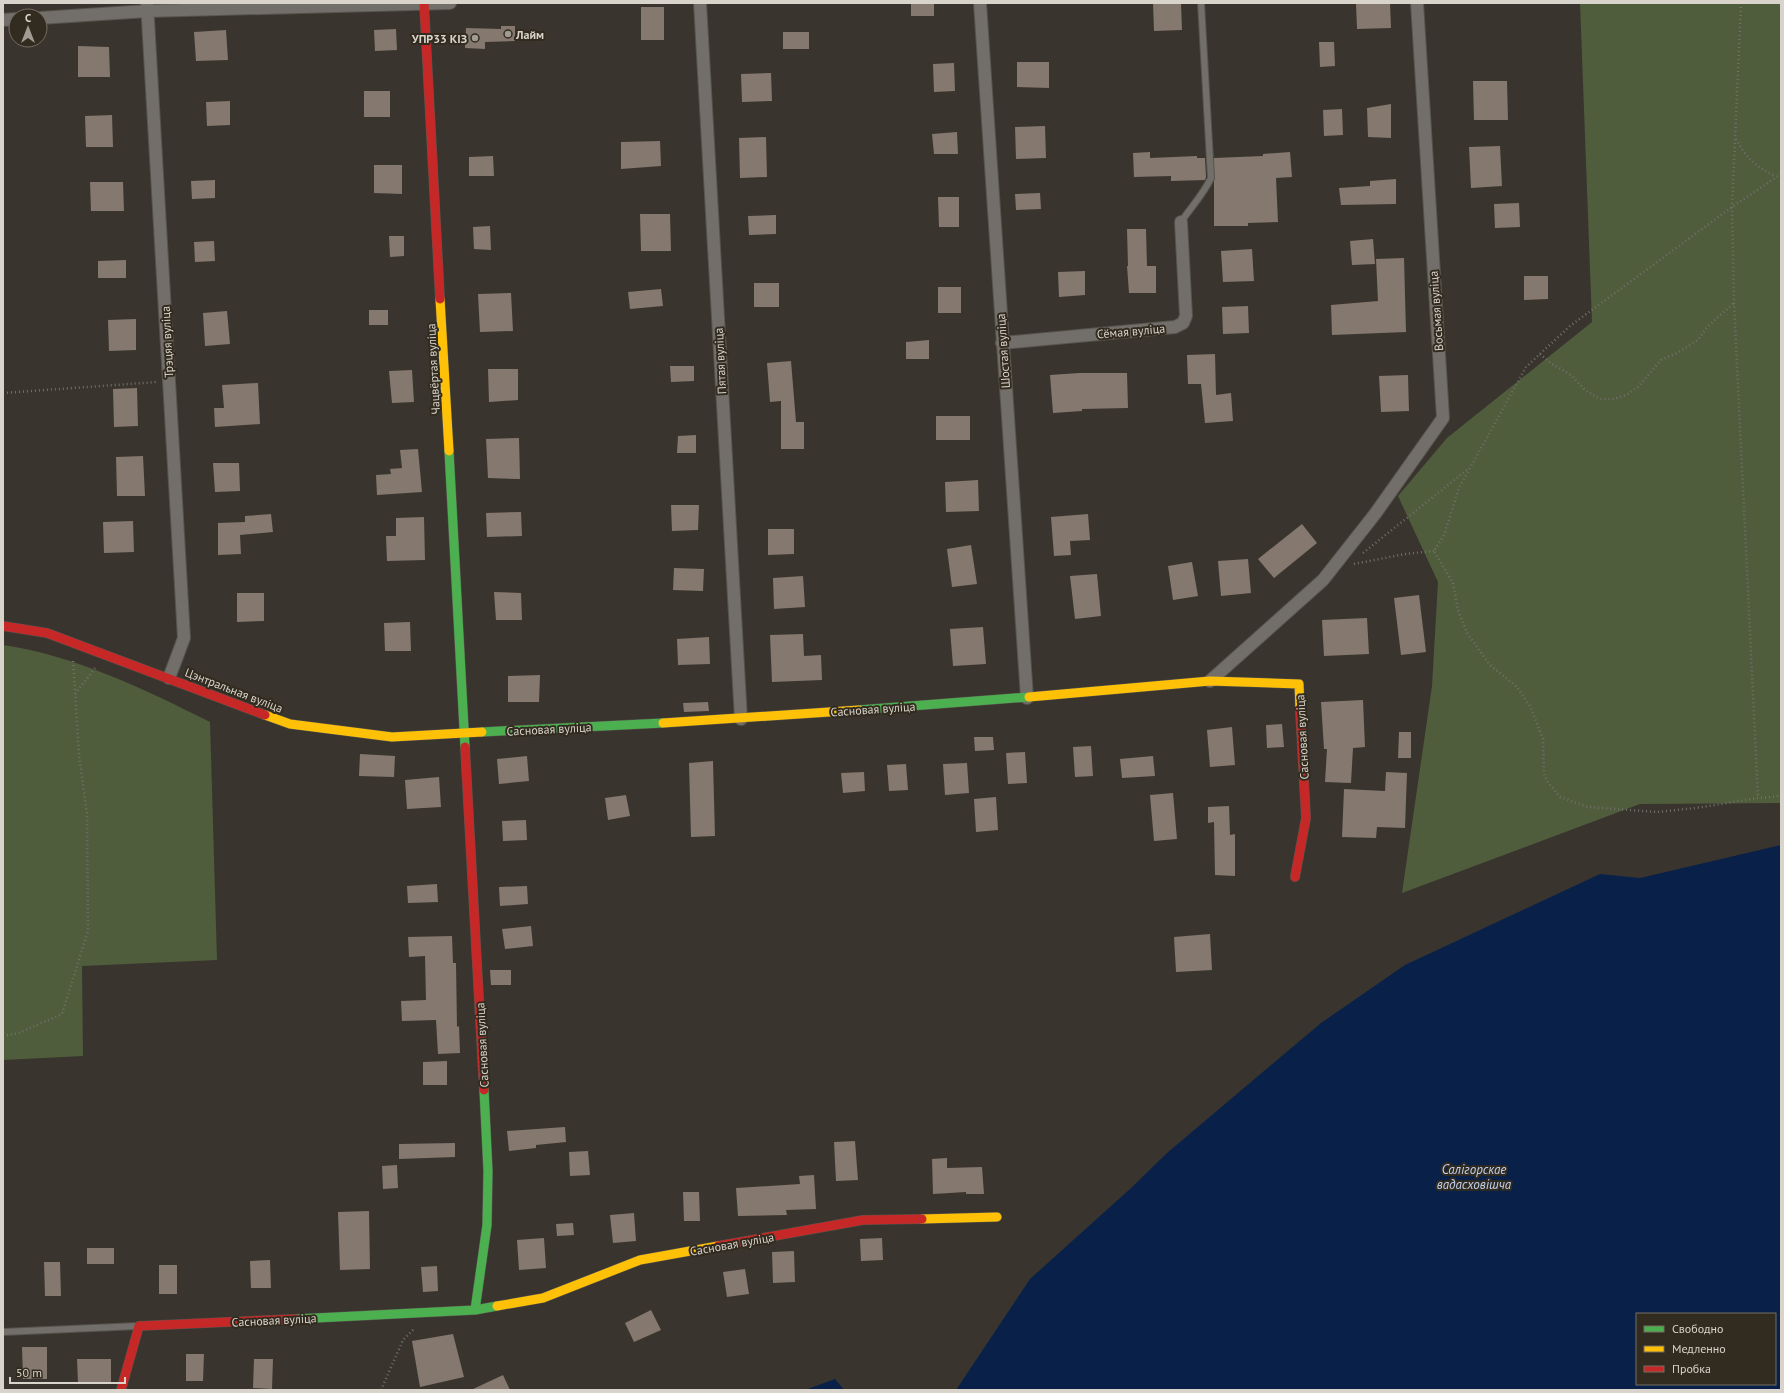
<svg xmlns="http://www.w3.org/2000/svg" width="1784" height="1393" viewBox="0 0 1784 1393" font-family="'PT Sans',sans-serif">
	<rect width="100%" height="100%" fill="#39352e"/>
	<path fill="#4f5d3d" d="M 1580,3 L 1781,3 L 1781,803 L 1640,804 L 1402,893 L 1432,686 L 1438,582 L 1398,496 L 1447,438 L 1592,322 Z
		M 3,645 C 76,656 144,689 210,722 L 217,960 L 82,966 L 83,1056 L 3,1060 Z"/>
	<path fill="#092149" fill-rule="evenodd" d="M 1781,845 L 1781,1390 L 956,1390 L 1030,1279 L 1130,1189 L 1167,1153 L 1321,1023 L 1405,965 L 1600,874 L 1640,878 ZM 1637,1314 L 1775,1314 L 1775,1384 L 1637,1384 Z
		M 835,1379 L 844,1390 L 805,1390 Z"/>
	<path fill="#85786e" d="M 911,3 L 934,3 L 934,16 L 911,16 Z
		M 1153,3 L 1181,3 L 1182,30 L 1154,31 Z
		M 1356,3 L 1390,3 L 1391,28 L 1357,29 Z
		M 641,7 L 664,7 L 664,40 L 641,40 Z
		M 501,26 L 515,26 L 515,41 L 485,42 L 485,49 L 465,48 L 466,28 L 501,29 Z
		M 396,29 L 397,50 L 375,51 L 374,30 Z
		M 226,30 L 228,60 L 196,61 L 194,32 Z
		M 783,32 L 809,32 L 809,49 L 783,49 Z
		M 1319,42 L 1334,42 L 1335,66 L 1320,67 Z
		M 78,46 L 109,47 L 110,77 L 78,77 Z
		M 1017,62 L 1049,62 L 1049,88 L 1017,87 Z
		M 954,63 L 955,91 L 934,92 L 933,64 Z
		M 771,73 L 772,101 L 742,102 L 741,74 Z
		M 1473,81 L 1507,81 L 1508,120 L 1474,120 Z
		M 364,91 L 390,91 L 390,117 L 364,117 Z
		M 230,101 L 230,125 L 207,126 L 206,102 Z
		M 1391,104 L 1391,138 L 1368,137 L 1367,108 Z
		M 1342,109 L 1343,135 L 1324,136 L 1323,110 Z
		M 112,115 L 113,147 L 86,147 L 85,116 Z
		M 1045,126 L 1046,158 L 1016,159 L 1015,127 Z
		M 957,132 L 958,154 L 934,154 L 932,134 Z
		M 766,137 L 767,177 L 740,178 L 739,138 Z
		M 660,141 L 661,166 L 621,169 L 621,142 Z
		M 1500,146 L 1502,186 L 1471,188 L 1469,147 Z
		M 1150,152 L 1150,158 L 1197,156 L 1197,158 L 1205,158 L 1206,177 L 1205,180 L 1171,181 L 1171,176 L 1134,177 L 1133,153 Z
		M 1290,152 L 1292,177 L 1276,178 L 1278,222 L 1248,223 L 1248,226 L 1214,226 L 1214,158 L 1263,156 L 1263,154 Z
		M 493,156 L 494,176 L 469,176 L 469,157 Z
		M 374,165 L 402,165 L 402,194 L 374,193 Z
		M 1396,179 L 1396,204 L 1341,205 L 1339,188 L 1370,186 L 1370,181 Z
		M 215,180 L 215,198 L 192,199 L 191,181 Z
		M 90,182 L 123,182 L 124,211 L 91,211 Z
		M 1040,193 L 1041,209 L 1016,210 L 1015,194 Z
		M 938,197 L 959,197 L 959,227 L 939,227 Z
		M 1519,203 L 1520,227 L 1495,228 L 1494,204 Z
		M 640,214 L 670,214 L 671,251 L 641,251 Z
		M 776,215 L 776,234 L 749,235 L 748,216 Z
		M 490,226 L 491,250 L 474,249 L 473,227 Z
		M 1127,229 L 1146,229 L 1147,266 L 1156,266 L 1156,293 L 1129,293 L 1127,266 L 1128,266 Z
		M 389,236 L 404,236 L 404,256 L 390,257 Z
		M 1373,239 L 1375,264 L 1352,265 L 1350,241 Z
		M 214,241 L 215,261 L 195,262 L 194,242 Z
		M 1252,249 L 1254,281 L 1223,282 L 1221,251 Z
		M 1404,258 L 1406,332 L 1332,335 L 1331,305 L 1378,301 L 1376,259 Z
		M 126,260 L 126,278 L 98,278 L 98,261 Z
		M 1085,271 L 1085,295 L 1059,297 L 1058,272 Z
		M 1524,276 L 1548,276 L 1548,299 L 1524,300 Z
		M 754,283 L 779,283 L 779,307 L 754,307 Z
		M 938,287 L 961,287 L 961,313 L 938,313 Z
		M 661,289 L 663,306 L 630,309 L 628,292 Z
		M 511,293 L 513,331 L 480,332 L 478,294 Z
		M 1248,306 L 1249,333 L 1223,334 L 1222,307 Z
		M 369,310 L 388,310 L 388,325 L 369,325 Z
		M 227,311 L 230,344 L 205,346 L 203,313 Z
		M 136,319 L 136,350 L 109,351 L 108,320 Z
		M 929,340 L 929,359 L 906,359 L 906,342 Z
		M 1215,354 L 1216,395 L 1231,393 L 1233,421 L 1205,423 L 1201,384 L 1188,384 L 1187,355 Z
		M 791,361 L 796,422 L 804,422 L 804,449 L 781,449 L 781,401 L 770,402 L 767,363 Z
		M 670,366 L 694,366 L 694,381 L 671,382 Z
		M 488,369 L 518,369 L 518,400 L 489,402 Z
		M 412,370 L 414,402 L 392,403 L 389,371 Z
		M 1079,373 L 1127,373 L 1128,408 L 1082,409 L 1082,411 L 1053,413 L 1050,375 Z
		M 1408,375 L 1409,411 L 1381,412 L 1379,376 Z
		M 258,383 L 260,424 L 215,427 L 214,408 L 224,408 L 222,385 Z
		M 137,388 L 138,426 L 114,427 L 113,389 Z
		M 936,416 L 970,416 L 970,440 L 936,440 Z
		M 696,435 L 696,453 L 677,453 L 678,436 Z
		M 519,438 L 520,479 L 488,478 L 486,439 Z
		M 418,449 L 422,492 L 377,495 L 376,475 L 391,474 L 390,469 L 402,468 L 400,450 Z
		M 143,456 L 145,496 L 117,496 L 116,457 Z
		M 213,463 L 239,463 L 240,491 L 215,492 Z
		M 978,480 L 979,511 L 946,512 L 945,482 Z
		M 671,505 L 699,505 L 698,530 L 672,531 Z
		M 521,512 L 522,536 L 487,537 L 486,513 Z
		M 271,514 L 273,532 L 240,535 L 241,554 L 218,555 L 218,523 L 245,522 L 245,516 Z
		M 1088,514 L 1090,540 L 1070,541 L 1071,555 L 1054,556 L 1051,517 Z
		M 424,517 L 425,560 L 387,561 L 386,536 L 396,536 L 396,518 Z
		M 133,521 L 134,552 L 104,553 L 103,522 Z
		M 1302,524 L 1317,543 L 1274,578 L 1258,559 Z
		M 768,529 L 794,529 L 794,554 L 768,555 Z
		M 971,545 L 977,584 L 952,587 L 947,549 Z
		M 1248,559 L 1251,593 L 1221,596 L 1218,561 Z
		M 1192,562 L 1198,596 L 1173,600 L 1168,566 Z
		M 674,568 L 704,569 L 703,591 L 673,590 Z
		M 1097,574 L 1101,616 L 1075,619 L 1070,576 Z
		M 803,576 L 805,607 L 774,609 L 773,578 Z
		M 494,592 L 521,593 L 522,620 L 496,620 Z
		M 237,593 L 264,593 L 264,621 L 237,622 Z
		M 1419,595 L 1426,652 L 1401,655 L 1394,598 Z
		M 1367,618 L 1369,654 L 1324,656 L 1322,620 Z
		M 410,622 L 411,651 L 385,651 L 384,623 Z
		M 983,627 L 986,664 L 953,666 L 950,629 Z
		M 803,634 L 804,656 L 821,655 L 822,680 L 772,682 L 770,635 Z
		M 709,637 L 710,664 L 678,665 L 677,639 Z
		M 540,675 L 539,702 L 508,702 L 508,676 Z
		M 1363,700 L 1365,747 L 1353,748 L 1351,783 L 1325,782 L 1327,749 L 1324,749 L 1321,702 Z
		M 708,702 L 709,711 L 684,712 L 683,703 Z
		M 1282,724 L 1284,747 L 1267,748 L 1266,725 Z
		M 1232,727 L 1235,765 L 1210,767 L 1207,730 Z
		M 1399,732 L 1411,732 L 1411,758 L 1398,758 Z
		M 974,737 L 993,737 L 994,750 L 975,751 Z
		M 1091,746 L 1093,776 L 1075,777 L 1073,747 Z
		M 1025,752 L 1027,783 L 1008,784 L 1006,753 Z
		M 360,754 L 395,756 L 394,777 L 359,776 Z
		M 527,756 L 529,781 L 499,784 L 497,759 Z
		M 1153,756 L 1155,776 L 1122,778 L 1120,759 Z
		M 713,761 L 715,836 L 691,837 L 689,763 Z
		M 967,763 L 969,793 L 945,795 L 943,764 Z
		M 906,764 L 908,790 L 889,791 L 887,765 Z
		M 864,772 L 865,791 L 843,793 L 841,773 Z
		M 1386,772 L 1407,773 L 1405,828 L 1377,827 L 1376,838 L 1342,837 L 1344,789 L 1385,791 Z
		M 439,777 L 441,807 L 407,809 L 405,780 Z
		M 1173,793 L 1177,839 L 1154,841 L 1150,795 Z
		M 626,795 L 630,816 L 608,820 L 605,798 Z
		M 996,797 L 998,830 L 976,832 L 974,799 Z
		M 1229,806 L 1230,835 L 1235,834 L 1235,876 L 1215,875 L 1214,822 L 1208,823 L 1208,807 Z
		M 526,820 L 527,840 L 503,841 L 502,821 Z
		M 437,884 L 438,902 L 408,903 L 407,886 Z
		M 527,886 L 528,904 L 500,906 L 499,887 Z
		M 531,926 L 533,946 L 505,949 L 502,929 Z
		M 1210,934 L 1212,970 L 1176,972 L 1174,937 Z
		M 452,936 L 453,963 L 456,963 L 457,1027 L 459,1026 L 460,1053 L 438,1054 L 436,1020 L 402,1021 L 401,1001 L 426,1000 L 425,956 L 409,957 L 408,937 Z
		M 490,970 L 511,970 L 511,985 L 491,985 Z
		M 447,1061 L 447,1085 L 423,1085 L 423,1062 Z
		M 565,1127 L 566,1142 L 536,1145 L 536,1148 L 509,1151 L 507,1131 Z
		M 855,1141 L 858,1180 L 836,1181 L 834,1142 Z
		M 455,1143 L 455,1157 L 399,1159 L 399,1144 Z
		M 588,1151 L 590,1175 L 570,1176 L 569,1152 Z
		M 947,1158 L 947,1168 L 982,1167 L 984,1194 L 966,1194 L 966,1192 L 933,1194 L 932,1159 Z
		M 397,1165 L 398,1188 L 383,1189 L 382,1166 Z
		M 814,1175 L 816,1209 L 786,1210 L 787,1215 L 738,1216 L 736,1188 L 800,1184 L 799,1176 Z
		M 683,1192 L 699,1192 L 700,1221 L 684,1221 Z
		M 369,1211 L 370,1269 L 340,1270 L 338,1212 Z
		M 634,1213 L 636,1241 L 613,1243 L 610,1215 Z
		M 573,1223 L 574,1235 L 557,1236 L 556,1224 Z
		M 544,1238 L 546,1268 L 519,1270 L 517,1240 Z
		M 882,1238 L 883,1260 L 861,1261 L 860,1239 Z
		M 87,1248 L 114,1248 L 114,1264 L 87,1264 Z
		M 794,1251 L 795,1282 L 773,1283 L 772,1252 Z
		M 270,1260 L 271,1288 L 251,1288 L 250,1261 Z
		M 44,1262 L 60,1262 L 61,1296 L 45,1296 Z
		M 159,1265 L 177,1265 L 177,1294 L 159,1294 Z
		M 437,1266 L 438,1291 L 423,1292 L 421,1267 Z
		M 745,1269 L 749,1294 L 727,1297 L 723,1272 Z
		M 651,1310 L 661,1330 L 634,1342 L 625,1323 Z
		M 453,1334 L 464,1377 L 420,1387 L 412,1341 Z
		M 22,1347 L 47,1347 L 47,1379 L 23,1379 Z
		M 186,1354 L 204,1354 L 203,1381 L 186,1381 Z
		M 77,1359 L 111,1359 L 111,1383 L 78,1383 Z
		M 254,1359 L 273,1359 L 272,1389 L 253,1388 Z
		M 503,1375 L 510,1390 L 471,1390 Z"/>
	<g fill="none" stroke-linecap="round" stroke-linejoin="round">
		<defs>
			<path id="lane" d="M 1181,222 C 1191,207 1203,195 1211,178 L 1201,3
				M 3,1332 L 138,1326"/>
			<path id="street" d="M 147,3 L 184,638 L 169,678
				M 700,3 L 741,719
				M 980,3 L 1027,698
				M 40,18 L 147,11 L 450,3
				M 3,20 L 16,19
				M 1002,343 L 1175,327 L 1183,323 L 1186,316 L 1181,222
				M 1210,681 L 1323,580 L 1375,514 L 1443,418 L 1417,3"/>
			<path id="fast" d="M 449,451 L 465,747
				M 859,710 L 1029,697
				M 482,732 L 663,723
				M 475,1310 L 487,1225 L 488,1171 L 484,1090
				M 296,1319 L 475,1310 L 497,1306"/>
			<path id="slow" d="M 440,299 L 449,451
				M 1029,697 L 1210,681 L 1299,684 L 1300,709
				M 265,715 L 290,724 L 392,737 L 482,732
				M 663,723 L 859,710
				M 922,1219 L 997,1217
				M 497,1306 L 543,1298 L 640,1260 L 718,1246"/>
			<path id="jam" d="M 424,3 L 440,299
				M 3,626 L 47,633 L 265,715
				M 465,747 L 484,1090
				M 1295,877 L 1306,818 L 1300,709
				M 718,1246 L 863,1220 L 922,1219
				M 121,1390 L 139,1326 L 296,1319"/>
		</defs>
		<use href="#lane" stroke="#57544d" stroke-width="8"/>
		<use href="#street" stroke="#57544d" stroke-width="14"/>
		<use href="#fast" stroke="#57544d" stroke-width="10"/>
		<use href="#slow" stroke="#57544d" stroke-width="10"/>
		<use href="#jam" stroke="#57544d" stroke-width="10"/>
		<path stroke="#72706a" stroke-width="2.5" stroke-dasharray="1 3" stroke-linecap="butt" d="M 1741,3 L 1732,207 L 1734,303 L 1758,798
			M 1736,139 C 1746,158 1757,168 1776,176
			M 1781,174 L 1732,207 L 1570,326 L 1526,367 L 1459,488 L 1444,535 L 1434,551 L 1453,583 L 1458,610 L 1467,633 L 1490,665 L 1516,686 L 1530,706 L 1543,739 L 1544,774 L 1547,781 L 1560,797 L 1588,807 L 1657,812 L 1696,808 L 1758,798 L 1772,797 L 1781,795
			M 1540,354 L 1552,364 L 1571,375 L 1585,390 L 1600,399 L 1614,399 L 1626,395 L 1638,387 L 1661,360 L 1677,353 L 1698,340 L 1708,326 L 1734,303
			M 3,393 L 157,382
			M 1363,553 L 1468,469
			M 1354,564 L 1405,554 L 1434,551
			M 75,694 L 95,668
			M 3,1036 L 19,1033 L 62,1014 L 88,931 L 87,814 L 79,755 L 73,659
			M 381,1390 L 403,1340 L 414,1329"/>
		<use href="#lane" stroke="#726e69" stroke-width="6"/>
		<use href="#street" stroke="#726e69" stroke-width="12"/>
		<use href="#fast" stroke="#4caf50" stroke-width="9"/>
		<use href="#slow" stroke="#ffc107" stroke-width="9"/>
		<use href="#jam" stroke="#c62828" stroke-width="9"/>
	</g>
	<g fill="#a09c94" stroke="#322b1f" stroke-width="1.5">
		<circle cx="508" cy="34" r="4"/>
		<circle cx="475" cy="38" r="4"/>
	</g>
	<g text-anchor="middle" dominant-baseline="central" stroke-width="4" stroke-linejoin="round" paint-order="stroke">
		<g font-size="12" font-weight="bold" fill="#d8d3cb" stroke="#322b1f" text-anchor="start">
			<text x="516" y="34">Лайм</text>
			<text x="467" y="38" text-anchor="end">УПР33 КІЗ</text>
		</g>
		<g font-size="12" fill="#d8d3cb" stroke="#322b1f">
			<text transform="translate(1436 311) rotate(-94)">Восьмая вуліца</text>
			<text transform="translate(1131 331) rotate(-5)">Сёмая вуліца</text>
			<text transform="translate(167 342) rotate(-93)">Трэцяя вуліца</text>
			<text transform="translate(1003 351) rotate(-94)">Шостая вуліца</text>
			<text transform="translate(720 361) rotate(-93)">Пятая вуліца</text>
			<text transform="translate(433 369) rotate(-93)">Чацвёртая вуліца</text>
			<text transform="translate(234 690) rotate(21)">Цэнтральная вуліца</text>
			<text transform="translate(873 709) rotate(-4)">Сасновая вуліца</text>
			<text transform="translate(549 729) rotate(-3)">Сасновая вуліца</text>
			<text transform="translate(1302 737) rotate(-93)">Сасновая вуліца</text>
			<text transform="translate(482 1045) rotate(-93)">Сасновая вуліца</text>
			<text transform="translate(732 1244) rotate(-10)">Сасновая вуліца</text>
			<text transform="translate(274 1320) rotate(-3)">Сасновая вуліца</text>
		</g>
		<g font-size="13" font-style="italic" fill="#bed1f0" stroke="#322b1f">
			<text x="1474" y="1169">Салігорскае<tspan x="1474" dy="15">вадасховішча</tspan></text>
		</g>
	</g>
	<rect width="1784" height="1393" fill="none" stroke="#d8d3cb" stroke-width="8"/>
	<rect x="1636" y="1313" width="140" height="72" fill="#322b1f" stroke="#746e64"/>
	<rect x="1644" y="1326" width="20" height="6" fill="#4caf50" stroke="#746e64"/>
	<text x="1672" y="1333" font-size="12" fill="#d8d3cb">Свободно</text>
	<rect x="1644" y="1346" width="20" height="6" fill="#ffc107" stroke="#746e64"/>
	<text x="1672" y="1353" font-size="12" fill="#d8d3cb">Медленно</text>
	<rect x="1644" y="1366" width="20" height="6" fill="#c62828" stroke="#746e64"/>
	<text x="1672" y="1373" font-size="12" fill="#d8d3cb">Пробка</text>
	<g transform="translate(28 28)"><circle r="19" fill="#322b1f" stroke="#746e64"/>
	<path d="M0-3L7 15L0 10L-7 15Z" fill="#a09c94"/>
	<text y="-6" font-size="11" font-weight="bold" text-anchor="middle" fill="#d8d3cb">С</text>
	</g>
	<path d="M10 1377v6h115v-6" fill="none" stroke="#d8d3cb" stroke-width="2"/>
	<text x="16" y="1377" font-size="12" fill="#d8d3cb" stroke="#322b1f" stroke-width="3" paint-order="stroke">50 m</text>
</svg>
